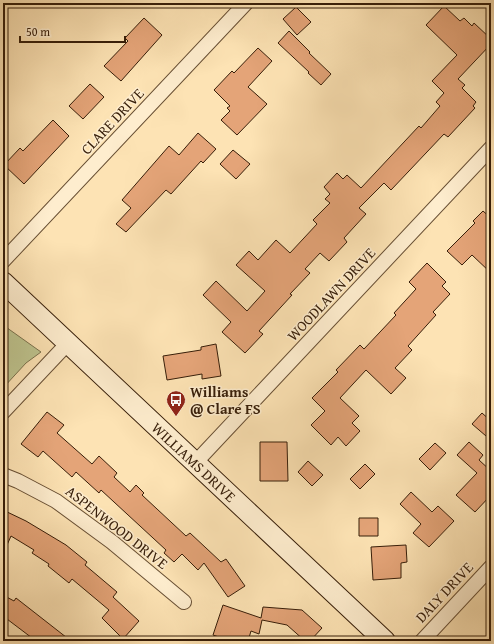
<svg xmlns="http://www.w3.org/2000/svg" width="494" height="644" viewBox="0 0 494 644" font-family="'Gentium Book Plus',serif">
	<rect width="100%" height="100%" fill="#fde3b4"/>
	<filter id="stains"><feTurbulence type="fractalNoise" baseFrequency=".005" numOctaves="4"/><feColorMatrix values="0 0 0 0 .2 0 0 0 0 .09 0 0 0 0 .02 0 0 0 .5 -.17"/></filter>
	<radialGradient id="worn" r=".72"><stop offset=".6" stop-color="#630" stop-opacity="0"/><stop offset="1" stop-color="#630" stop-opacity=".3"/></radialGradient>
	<path fill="#bec48e" stroke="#7a714c" d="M 3,325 L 41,352 L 26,363 L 3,388 Z"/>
	<path fill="#e4a478" stroke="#371e09" d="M 444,6 L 460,21 L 464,18 L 472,26 L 474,23 L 491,39 L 491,44 L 458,79 L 465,85 L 462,88 L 476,102 L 473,106 L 475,108 L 448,137 L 444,134 L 391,190 L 384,183 L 359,208 L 366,214 L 344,238 L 347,242 L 329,261 L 320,253 L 305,269 L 310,273 L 290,294 L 292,295 L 259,331 L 263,334 L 245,353 L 222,332 L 231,322 L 203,295 L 216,281 L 247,311 L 265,291 L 236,265 L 249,251 L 258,260 L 276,240 L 290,253 L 317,224 L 313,220 L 330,203 L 325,199 L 330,194 L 324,187 L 337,173 L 343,179 L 347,175 L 361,188 L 419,126 L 421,128 L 440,106 L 436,102 L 444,93 L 432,81 L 457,55 L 426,25 Z
		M 296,7 L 311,22 L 297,35 L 283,19 Z
		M 144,18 L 162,35 L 121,81 L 104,66 L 128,41 L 125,38 Z
		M 289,31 L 310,52 L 309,53 L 331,74 L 321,85 L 308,73 L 309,72 L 278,43 Z
		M 258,48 L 272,61 L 248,87 L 267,104 L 237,135 L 221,120 L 230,111 L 227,108 L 230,106 L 214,90 L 232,71 L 234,73 Z
		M 90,84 L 104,97 L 83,119 L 69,106 Z
		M 53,120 L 69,136 L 24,184 L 4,165 L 20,148 L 23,151 Z
		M 198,133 L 216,149 L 203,163 L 201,161 L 171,194 L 166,190 L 126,232 L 116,224 L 131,208 L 122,200 L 169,146 L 179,155 Z
		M 233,150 L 250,164 L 236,179 L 220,164 Z
		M 483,211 L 491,218 L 491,273 L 472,255 L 462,265 L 447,251 L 475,223 L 473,221 Z
		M 427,263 L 446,282 L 442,286 L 450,294 L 433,312 L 436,315 L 408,346 L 412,350 L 395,368 L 406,378 L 391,394 L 366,370 L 340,398 L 359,416 L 352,423 L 360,431 L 346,446 L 338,437 L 331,445 L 311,425 L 325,411 L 312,398 L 338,372 L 336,370 L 360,345 L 364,349 L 396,315 L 394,313 L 416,289 L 409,282 Z
		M 216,344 L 221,376 L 202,379 L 202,374 L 167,380 L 163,356 L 201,350 L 201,347 Z
		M 47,412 L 64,425 L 57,433 L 92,464 L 99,456 L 117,473 L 114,477 L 130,492 L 136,485 L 144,493 L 142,495 L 186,536 L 190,533 L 221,562 L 226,559 L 245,586 L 228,597 L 204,563 L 198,570 L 182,554 L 174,562 L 164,553 L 166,550 L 101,490 L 99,493 L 76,472 L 72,477 L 43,451 L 38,457 L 21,444 Z
		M 482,413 L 491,421 L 491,430 L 486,436 L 472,424 Z
		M 260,442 L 287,442 L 288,481 L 260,481 Z
		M 469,442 L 483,455 L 479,460 L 491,471 L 491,495 L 475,512 L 456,495 L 477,473 L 457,455 Z
		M 435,443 L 446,453 L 430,470 L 419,459 Z
		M 308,461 L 323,475 L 312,486 L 298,472 Z
		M 365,464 L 375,474 L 360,489 L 350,479 Z
		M 411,492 L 432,512 L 438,506 L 454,521 L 429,547 L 413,533 L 421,524 L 400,504 Z
		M 3,510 L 26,521 L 66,545 L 87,562 L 85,565 L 117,592 L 113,597 L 139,621 L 123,639 L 102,618 L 109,610 L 72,579 L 69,583 L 48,566 L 49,564 L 32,553 L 34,550 L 11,536 L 3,554 Z
		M 359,518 L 378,518 L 378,536 L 359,536 Z
		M 406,545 L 407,562 L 401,563 L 401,578 L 373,580 L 371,547 Z
		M 3,595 L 14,601 L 16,598 L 71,641 L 36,641 L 3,616 Z
		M 223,605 L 261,618 L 263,607 L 302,610 L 322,628 L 310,641 L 305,641 L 287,625 L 262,620 L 259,634 L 251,631 L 248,641 L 230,641 L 213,635 Z"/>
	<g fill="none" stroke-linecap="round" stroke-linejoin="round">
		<defs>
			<path id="street" d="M 3,261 L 246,3
				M 3,412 L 68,343
				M 195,463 L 491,148
				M 3,475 L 18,481 L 56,501 L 112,542 L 184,602
				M 422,641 L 491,567"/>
			<path id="secondary" d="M 3,282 L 385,641"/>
		</defs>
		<use href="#street" stroke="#684f34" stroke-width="16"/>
		<use href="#secondary" stroke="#371e09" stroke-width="22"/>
		<use href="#street" stroke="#feedce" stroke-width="14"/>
		<use href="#secondary" stroke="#feedce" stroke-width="20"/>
	</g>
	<defs>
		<symbol id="bus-pin" viewBox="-11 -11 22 30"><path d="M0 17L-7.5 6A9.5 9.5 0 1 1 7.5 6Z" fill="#8f2418" stroke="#feedce"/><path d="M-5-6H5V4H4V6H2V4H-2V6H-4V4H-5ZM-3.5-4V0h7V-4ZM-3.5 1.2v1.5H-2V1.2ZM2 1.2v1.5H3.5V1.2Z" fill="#fff"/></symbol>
	</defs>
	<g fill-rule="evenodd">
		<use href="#bus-pin" x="165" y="389" width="22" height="30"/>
	</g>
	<g text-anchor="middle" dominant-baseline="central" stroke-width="3" stroke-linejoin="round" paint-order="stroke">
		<g font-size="15" fill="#371e09" stroke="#feedce">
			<text transform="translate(112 121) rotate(-47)">CLARE DRIVE</text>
			<text transform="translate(331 294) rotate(-47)">WOODLAWN DRIVE</text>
			<text transform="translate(194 462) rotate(43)">WILLIAMS DRIVE</text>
			<text transform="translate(117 527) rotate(38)">ASPENWOOD DRIVE</text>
			<text transform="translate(444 592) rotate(-47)">DALY DRIVE</text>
		</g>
		<g font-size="15" font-weight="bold" fill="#371e09" stroke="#feedce" text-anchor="start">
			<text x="190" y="391">Williams<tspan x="190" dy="17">@ Clare FS</tspan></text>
		</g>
	</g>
	<rect width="494" height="644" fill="none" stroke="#fde3b4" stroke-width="16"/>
	<rect x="4" y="4" width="486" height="636" fill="none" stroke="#371e09" stroke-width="2"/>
	<rect x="8" y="8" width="478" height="628" fill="none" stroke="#371e09"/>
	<path d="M20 36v6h105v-6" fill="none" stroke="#371e09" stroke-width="2"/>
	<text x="26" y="36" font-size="12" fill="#371e09" stroke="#feedce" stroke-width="3" paint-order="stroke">50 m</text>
	<rect width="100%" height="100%" filter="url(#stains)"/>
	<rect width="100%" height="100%" fill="url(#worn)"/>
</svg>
